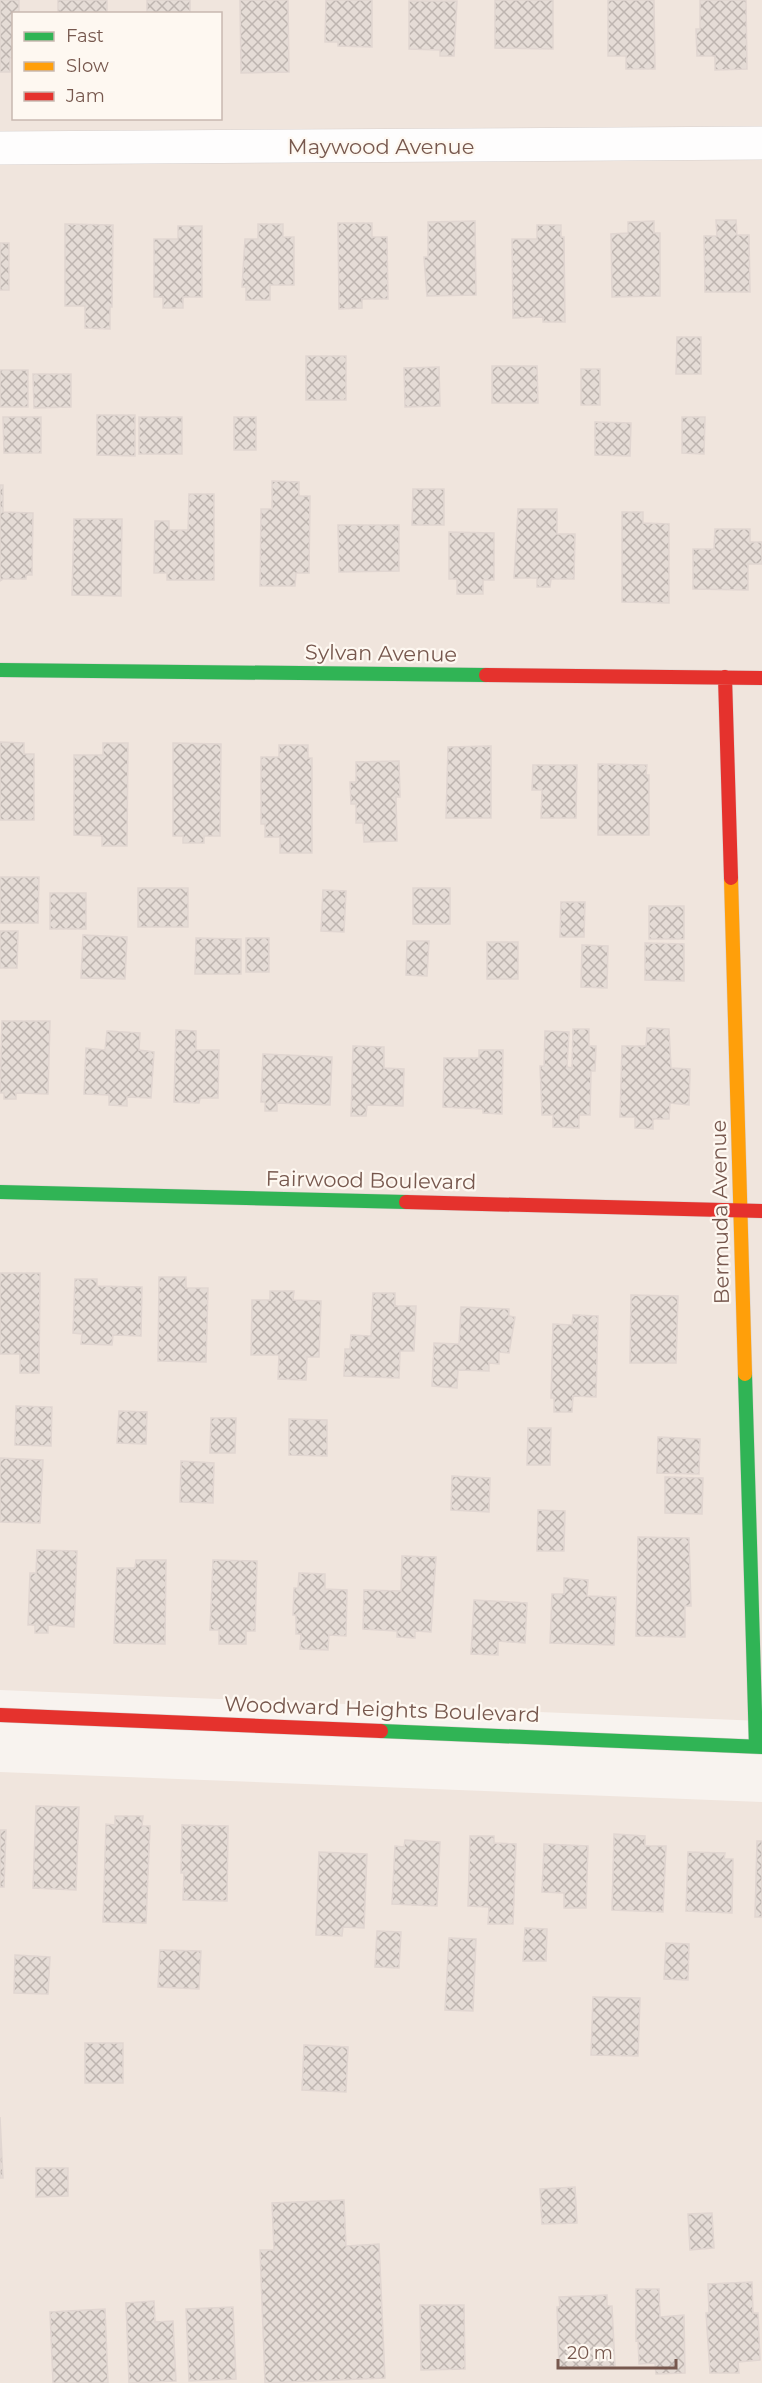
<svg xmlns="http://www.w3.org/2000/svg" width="762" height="2383" viewBox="0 0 762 2383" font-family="Montserrat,sans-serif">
	<defs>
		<pattern id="building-cross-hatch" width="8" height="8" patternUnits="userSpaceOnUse" patternTransform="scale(1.5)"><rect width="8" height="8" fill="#e5dcd6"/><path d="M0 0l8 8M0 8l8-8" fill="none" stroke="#beb5b0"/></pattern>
	</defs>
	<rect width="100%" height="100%" fill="#f8f3ef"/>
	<path fill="#f0e5dd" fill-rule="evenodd" d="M 0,0 L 762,0 L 762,1721 L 0,1690 ZM 14,14 L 220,14 L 220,118 L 14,118 Z
		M 0,1772 L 762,1802 L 762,2383 L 0,2383 Z"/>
	<path fill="url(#building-cross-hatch)" stroke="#e1d6d1" stroke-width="1.5" d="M 0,0 L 19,0 L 19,14 L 14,14 L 14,58 L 10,58 L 10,72 L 0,72 Z
		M 58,0 L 107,0 L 107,14 L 58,14 Z
		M 147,0 L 190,0 L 190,14 L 147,14 Z
		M 240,0 L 288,0 L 289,72 L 241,73 Z
		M 326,0 L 372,0 L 372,47 L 338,46 L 338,42 L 325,42 Z
		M 495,0 L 553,0 L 553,49 L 495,48 Z
		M 608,0 L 654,0 L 655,69 L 626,69 L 626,56 L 608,56 Z
		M 700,0 L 746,0 L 747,69 L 715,70 L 715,56 L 697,56 L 696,29 L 700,29 Z
		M 409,1 L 457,1 L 454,56 L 440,56 L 440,50 L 409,49 Z
		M 716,220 L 736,220 L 737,235 L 749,235 L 750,292 L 705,292 L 704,236 L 717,236 Z
		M 475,221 L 476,295 L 427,296 L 424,257 L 428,257 L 428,222 Z
		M 654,221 L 654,233 L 660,233 L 660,296 L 612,297 L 611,234 L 628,233 L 628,222 Z
		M 338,223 L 372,223 L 372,237 L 387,237 L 388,299 L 362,299 L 362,308 L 339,309 Z
		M 65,224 L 113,225 L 112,307 L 110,307 L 110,329 L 85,328 L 85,306 L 65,306 Z
		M 258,224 L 283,224 L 283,237 L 294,237 L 294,285 L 270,285 L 270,300 L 246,300 L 246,287 L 242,287 L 245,239 L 258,239 Z
		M 537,225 L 561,225 L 561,237 L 564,237 L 565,322 L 543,322 L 543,317 L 513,318 L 512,239 L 537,239 Z
		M 178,226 L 202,226 L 202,297 L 183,297 L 183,308 L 163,308 L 163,297 L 154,297 L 154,239 L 178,239 Z
		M 0,243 L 9,243 L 9,290 L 0,290 Z
		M 677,337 L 701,337 L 701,374 L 676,374 Z
		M 306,356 L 346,356 L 346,400 L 306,400 Z
		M 492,366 L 537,366 L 538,403 L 492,403 Z
		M 439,367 L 440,406 L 405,407 L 404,368 Z
		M 581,369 L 600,369 L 600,405 L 581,405 Z
		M 0,370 L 28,370 L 28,407 L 0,407 Z
		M 33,374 L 71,374 L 71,407 L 34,408 Z
		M 97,415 L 135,415 L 135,456 L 97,455 Z
		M 3,417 L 41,417 L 41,453 L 4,453 Z
		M 139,417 L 182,417 L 182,454 L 139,454 Z
		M 234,417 L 256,417 L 256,450 L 234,450 Z
		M 682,417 L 705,417 L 704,454 L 682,453 Z
		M 595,422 L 631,423 L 630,456 L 595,455 Z
		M 272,481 L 299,482 L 299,496 L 310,496 L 309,573 L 296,573 L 295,586 L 260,586 L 261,509 L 272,509 Z
		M 0,485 L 3,485 L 3,512 L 33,513 L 32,575 L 26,575 L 26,579 L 3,579 L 0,581 Z
		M 413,489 L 444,489 L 444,525 L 412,525 Z
		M 189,494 L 214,494 L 214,580 L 167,580 L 167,573 L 154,573 L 155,521 L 169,521 L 169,530 L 188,530 Z
		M 518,509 L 557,509 L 557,534 L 575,534 L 574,579 L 551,579 L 550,587 L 537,587 L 537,578 L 514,578 Z
		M 622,512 L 643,512 L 643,523 L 669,524 L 669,603 L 622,602 Z
		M 74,519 L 122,519 L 121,596 L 72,595 Z
		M 338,525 L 399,525 L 399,571 L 339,572 Z
		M 715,529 L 750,529 L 750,542 L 762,542 L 762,564 L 748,564 L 748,590 L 693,589 L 693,549 L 714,549 Z
		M 449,532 L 494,533 L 494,580 L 483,580 L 483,594 L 457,594 L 457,579 L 449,579 Z
		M 0,742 L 24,743 L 24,754 L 34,754 L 34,820 L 0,820 Z
		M 103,743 L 128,743 L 127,846 L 102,846 L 102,836 L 74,835 L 74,755 L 103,755 Z
		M 173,743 L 221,744 L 220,836 L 204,836 L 204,843 L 183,843 L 183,836 L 173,836 Z
		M 279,745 L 308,745 L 308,758 L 312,758 L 312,853 L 280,853 L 280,837 L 265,837 L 265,824 L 261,824 L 261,757 L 279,757 Z
		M 491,746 L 491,818 L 446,818 L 448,747 Z
		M 399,761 L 400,797 L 396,797 L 397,841 L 364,842 L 363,823 L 356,823 L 356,804 L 351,804 L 350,782 L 356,782 L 356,762 Z
		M 598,764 L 647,765 L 646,775 L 649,775 L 649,835 L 598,835 Z
		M 533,765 L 577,765 L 576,818 L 541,818 L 542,790 L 532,790 Z
		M 0,877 L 39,877 L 38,923 L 0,923 Z
		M 138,888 L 188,888 L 188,927 L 138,927 Z
		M 413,888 L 450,888 L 450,924 L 413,924 Z
		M 323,890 L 346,891 L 344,932 L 321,931 Z
		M 50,893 L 86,893 L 86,929 L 50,929 Z
		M 561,902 L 585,902 L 584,937 L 560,937 Z
		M 649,906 L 684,906 L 684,939 L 649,939 Z
		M 0,931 L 18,931 L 17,968 L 0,968 Z
		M 83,935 L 127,937 L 125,979 L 81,978 Z
		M 196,938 L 241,939 L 241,974 L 195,974 Z
		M 246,938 L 269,938 L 269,972 L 246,972 Z
		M 407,941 L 429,941 L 427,976 L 406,975 Z
		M 487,942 L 518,942 L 518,979 L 487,979 Z
		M 645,943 L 684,944 L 684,981 L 645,980 Z
		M 582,945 L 608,946 L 607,988 L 581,987 Z
		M 2,1021 L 50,1021 L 48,1094 L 16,1093 L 16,1099 L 4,1099 L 4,1093 L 0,1093 Z
		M 647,1028 L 669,1029 L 671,1068 L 690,1069 L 689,1105 L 670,1103 L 669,1119 L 653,1119 L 653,1129 L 635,1128 L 635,1117 L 620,1117 L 622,1046 L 646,1046 Z
		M 573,1029 L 589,1029 L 589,1046 L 596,1046 L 595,1071 L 591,1071 L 590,1115 L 579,1115 L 579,1128 L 553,1127 L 553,1115 L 542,1115 L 540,1066 L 544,1066 L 545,1031 L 569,1032 L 567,1067 L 572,1068 Z
		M 176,1030 L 196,1031 L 196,1050 L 219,1050 L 218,1098 L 200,1098 L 199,1103 L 174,1102 Z
		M 107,1031 L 140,1033 L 139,1050 L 154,1052 L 151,1098 L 127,1097 L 127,1106 L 109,1105 L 109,1095 L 84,1094 L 86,1048 L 105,1050 Z
		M 353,1046 L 384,1047 L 384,1068 L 404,1069 L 403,1106 L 367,1105 L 366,1116 L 351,1116 Z
		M 479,1050 L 503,1050 L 502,1114 L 483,1113 L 483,1109 L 443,1107 L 444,1058 L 479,1058 Z
		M 263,1054 L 332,1057 L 330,1105 L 277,1103 L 277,1111 L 265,1111 L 265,1102 L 261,1102 Z
		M 0,1273 L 40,1273 L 39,1373 L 20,1373 L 20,1354 L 0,1354 Z
		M 159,1277 L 186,1277 L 186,1288 L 208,1288 L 206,1362 L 158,1361 Z
		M 75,1279 L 97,1279 L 97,1286 L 142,1287 L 141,1336 L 113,1335 L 112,1345 L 81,1344 L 82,1334 L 73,1333 Z
		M 270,1291 L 294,1291 L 293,1300 L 321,1301 L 319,1357 L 307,1357 L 306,1380 L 278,1379 L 279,1355 L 251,1355 L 252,1300 L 270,1300 Z
		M 373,1293 L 395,1293 L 395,1306 L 416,1306 L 414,1351 L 400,1351 L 399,1378 L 344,1376 L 345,1349 L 350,1349 L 351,1335 L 371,1336 Z
		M 631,1295 L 678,1296 L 676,1363 L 630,1363 Z
		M 461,1307 L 509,1309 L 509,1316 L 515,1317 L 509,1353 L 499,1352 L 499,1364 L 489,1363 L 489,1371 L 458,1370 L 457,1388 L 432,1386 L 434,1343 L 459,1344 Z
		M 573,1315 L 598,1316 L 596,1397 L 573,1396 L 572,1412 L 554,1412 L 554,1398 L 551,1398 L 553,1324 L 572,1325 Z
		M 16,1406 L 52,1407 L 51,1446 L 15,1445 Z
		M 119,1411 L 147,1412 L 146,1444 L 117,1443 Z
		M 211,1418 L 236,1418 L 235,1453 L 210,1453 Z
		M 289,1419 L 327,1420 L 327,1456 L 289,1455 Z
		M 528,1428 L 551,1428 L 550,1465 L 527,1465 Z
		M 658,1437 L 700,1439 L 699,1474 L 657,1473 Z
		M 0,1458 L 43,1460 L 40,1523 L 0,1522 Z
		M 181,1461 L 214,1463 L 213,1503 L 180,1502 Z
		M 452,1476 L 490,1478 L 489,1512 L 451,1510 Z
		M 665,1477 L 703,1478 L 702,1514 L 665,1513 Z
		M 538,1510 L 565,1511 L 564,1551 L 537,1551 Z
		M 638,1537 L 689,1538 L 691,1606 L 685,1606 L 685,1637 L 636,1636 Z
		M 37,1550 L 77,1551 L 74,1627 L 48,1625 L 48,1633 L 35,1633 L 35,1625 L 28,1625 L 30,1573 L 36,1573 Z
		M 402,1556 L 436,1557 L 431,1632 L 415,1631 L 415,1638 L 397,1637 L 397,1631 L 363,1629 L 364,1590 L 401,1591 Z
		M 136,1560 L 166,1560 L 165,1644 L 114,1643 L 117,1568 L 135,1568 Z
		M 213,1560 L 257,1561 L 255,1631 L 246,1631 L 246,1644 L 219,1644 L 219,1630 L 210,1630 Z
		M 299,1573 L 325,1574 L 325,1589 L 347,1590 L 346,1636 L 329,1635 L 328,1650 L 300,1649 L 301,1634 L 296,1634 L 296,1615 L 293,1615 L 294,1588 L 298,1588 Z
		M 564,1578 L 588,1580 L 587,1596 L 616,1597 L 614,1645 L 550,1643 L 552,1594 L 564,1594 Z
		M 474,1600 L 527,1603 L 525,1643 L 498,1641 L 498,1655 L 471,1654 Z
		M 36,1806 L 79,1807 L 76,1890 L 33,1888 Z
		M 115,1816 L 143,1816 L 142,1826 L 150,1826 L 146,1923 L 103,1922 L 106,1824 L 115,1825 Z
		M 182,1825 L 228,1826 L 227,1901 L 183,1900 L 184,1873 L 181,1873 Z
		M 0,1830 L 6,1830 L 4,1887 L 0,1887 Z
		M 614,1834 L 645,1836 L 645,1846 L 666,1846 L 663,1912 L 612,1910 Z
		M 470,1836 L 494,1836 L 494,1843 L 516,1844 L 513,1924 L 488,1924 L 489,1907 L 468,1906 Z
		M 405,1840 L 440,1842 L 437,1906 L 392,1904 L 395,1846 L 404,1847 Z
		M 757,1841 L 762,1841 L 762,1917 L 755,1917 Z
		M 544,1844 L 588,1846 L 586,1908 L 564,1908 L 564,1893 L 542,1892 Z
		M 319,1852 L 367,1854 L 364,1928 L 343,1927 L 342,1936 L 316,1935 Z
		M 688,1852 L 725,1853 L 724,1859 L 733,1859 L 732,1913 L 686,1911 Z
		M 525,1928 L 547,1929 L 546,1961 L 523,1961 Z
		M 377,1931 L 401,1932 L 399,1968 L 375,1967 Z
		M 449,1938 L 476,1939 L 473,2011 L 445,2010 Z
		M 666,1943 L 689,1944 L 688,1980 L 664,1979 Z
		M 160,1950 L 201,1951 L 199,1989 L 158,1987 Z
		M 15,1955 L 50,1957 L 48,1994 L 14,1993 Z
		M 593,1997 L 640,1998 L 638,2056 L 591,2055 Z
		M 85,2043 L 123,2043 L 123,2083 L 85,2083 Z
		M 304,2045 L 348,2047 L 346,2092 L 302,2090 Z
		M 0,2117 L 3,2178 L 0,2178 Z
		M 36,2168 L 68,2168 L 68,2196 L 36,2197 Z
		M 575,2187 L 577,2223 L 542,2224 L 540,2189 Z
		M 344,2200 L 346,2246 L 379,2244 L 385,2378 L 265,2383 L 260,2250 L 274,2250 L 272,2203 Z
		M 712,2213 L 714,2248 L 690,2250 L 688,2214 Z
		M 752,2282 L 753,2313 L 758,2313 L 760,2360 L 738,2362 L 739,2373 L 710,2373 L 706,2313 L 709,2313 L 708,2284 Z
		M 636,2289 L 659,2289 L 660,2317 L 684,2315 L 685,2373 L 656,2374 L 655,2363 L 639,2364 L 638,2340 L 636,2341 Z
		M 607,2295 L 607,2306 L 612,2306 L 615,2366 L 559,2368 L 557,2307 L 560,2307 L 559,2297 Z
		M 154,2301 L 155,2322 L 173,2321 L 176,2381 L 129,2383 L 126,2303 Z
		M 420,2305 L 464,2305 L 465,2369 L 421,2370 Z
		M 233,2307 L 236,2379 L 189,2381 L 186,2309 Z
		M 105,2309 L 108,2383 L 53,2383 L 50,2312 Z"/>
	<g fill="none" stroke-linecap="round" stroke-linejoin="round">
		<defs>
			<path id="street" d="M 0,148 L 762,143"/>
			<path id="fast" d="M 0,670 L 486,675
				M 0,1192 L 406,1202
				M 745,1374 L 756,1746
				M 381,1731 L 762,1747"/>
			<path id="slow" d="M 731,878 L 745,1374"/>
			<path id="jam" d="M 486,675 L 762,678
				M 725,677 L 731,878
				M 406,1202 L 762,1211
				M 0,1715 L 381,1731"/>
		</defs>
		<use href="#street" stroke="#d7d0cd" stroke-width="34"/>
		<use href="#fast" stroke="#d8cfcb" stroke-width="15"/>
		<use href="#slow" stroke="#d8cfcb" stroke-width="15"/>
		<use href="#jam" stroke="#d8cfcb" stroke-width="15"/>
		<use href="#street" stroke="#fefdfd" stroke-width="33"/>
		<use href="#fast" stroke="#30b455" stroke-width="14"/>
		<use href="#slow" stroke="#ff9f0a" stroke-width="14"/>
		<use href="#jam" stroke="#e5322d" stroke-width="14"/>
	</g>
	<g text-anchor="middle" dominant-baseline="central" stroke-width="4.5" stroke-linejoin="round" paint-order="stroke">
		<g font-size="21" fill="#77584e" stroke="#fef8f1">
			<text x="381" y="146">Maywood Avenue</text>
			<text transform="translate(381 653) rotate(1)">Sylvan Avenue</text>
			<text transform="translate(371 1180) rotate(1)">Fairwood Boulevard</text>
			<text transform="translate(720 1212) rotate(-91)">Bermuda Avenue</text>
			<text transform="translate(382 1709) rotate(2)">Woodward Heights Boulevard</text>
		</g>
	</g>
	<rect x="12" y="12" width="210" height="108" fill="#fef8f1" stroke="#c8b8b0" stroke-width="1.5"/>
	<rect x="24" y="32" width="30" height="9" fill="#30b455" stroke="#c8b8b0" stroke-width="1.5"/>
	<text x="66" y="42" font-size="18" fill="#77584e">Fast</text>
	<rect x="24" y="62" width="30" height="9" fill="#ff9f0a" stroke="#c8b8b0" stroke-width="1.5"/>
	<text x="66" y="72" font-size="18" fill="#77584e">Slow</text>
	<rect x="24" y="92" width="30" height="9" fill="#e5322d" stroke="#c8b8b0" stroke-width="1.5"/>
	<text x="66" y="102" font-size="18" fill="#77584e">Jam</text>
	<path d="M558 2359v9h118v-9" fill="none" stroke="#77584e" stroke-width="3"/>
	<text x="567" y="2359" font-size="18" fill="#77584e" stroke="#fef8f1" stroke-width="4.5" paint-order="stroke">20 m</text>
</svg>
